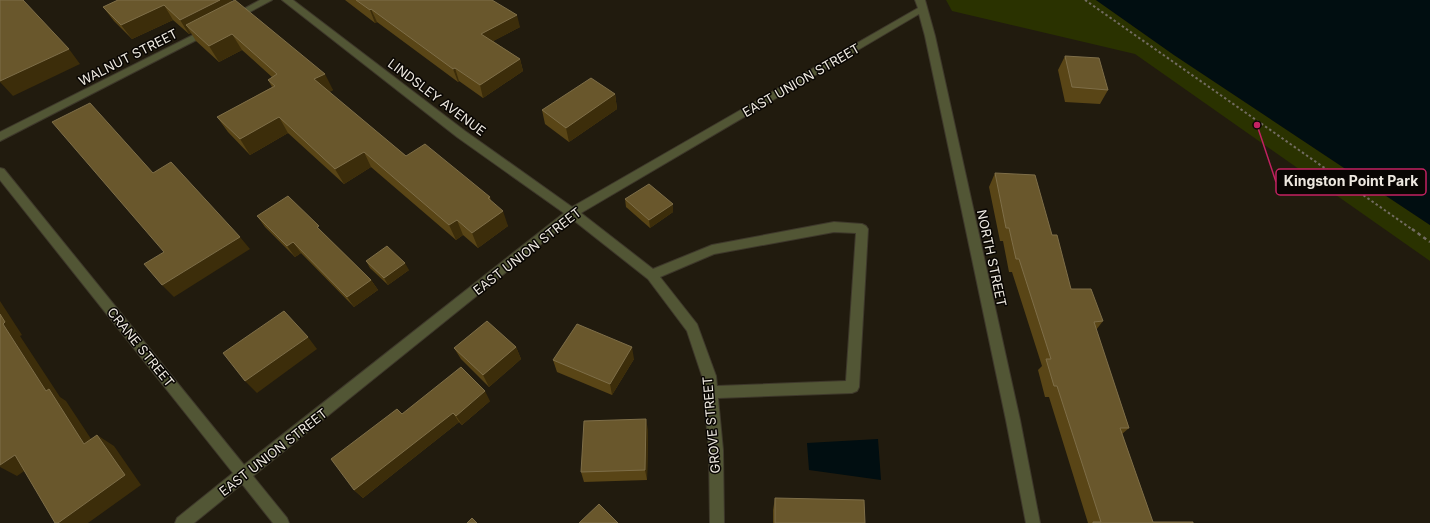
<svg xmlns="http://www.w3.org/2000/svg" width="1430" height="523" viewBox="0 0 1430 523" font-family="Inter,sans-serif">
	<rect width="100%" height="100%" fill="#211b0e"/>
	<path fill="#2a3200" d="M 946,0 L 1096,0 L 1174,55 L 1430,225 L 1430,261 L 1135,54 L 952,11 Z"/>
	<path fill="#010e11" d="M 1096,0 L 1430,0 L 1430,225 L 1174,55 Z
		M 878,439 L 881,480 L 809,470 L 807,443 Z"/>
	<g fill="none" stroke-linecap="round" stroke-linejoin="round">
		<defs>
			<path id="minor" d="M 260,0 L 272,0 L 235,20 L 229,20 L 227,18 Z
				M 282,0 L 293,0 L 465,131 L 572,207 L 918,8 L 915,0 L 925,0 L 935,36 L 1020,420 L 1040,523 L 1026,523 L 1006,420 L 925,36 L 919,14 L 581,213 L 653,269 L 712,245 L 834,222 L 862,224 L 866,226 L 868,229 L 859,387 L 857,391 L 852,393 L 718,398 L 723,450 L 724,523 L 710,523 L 709,450 L 702,376 L 687,331 L 648,279 L 572,219 L 253,476 L 287,518 L 289,523 L 273,523 L 242,484 L 194,523 L 175,523 L 177,518 L 233,473 L 0,180 L 0,168 L 4,169 L 244,465 L 564,213 L 457,137 ZM 834,232 L 856,233 L 846,381 L 717,386 L 716,376 L 697,324 L 660,277 L 714,254 Z
				M 209,27 L 212,28 L 214,30 L 212,32 L 0,141 L 0,132 Z"/>
		</defs>
		<use href="#minor" stroke="#3e382b" stroke-width="2"/>
		<path stroke="#726c61" stroke-width="2" stroke-dasharray="2.5 2.5" stroke-linecap="butt" d="M 1085,0 L 1413,230"/>
		<path stroke="#726c61" stroke-width="2.5" stroke-dasharray="3.5 3.5" stroke-linecap="butt" d="M 1412,229 L 1430,242"/>
		<use href="#minor" fill="#525635" fill-rule="evenodd"/>
	</g>
	<path fill="#594516" d="M 118,0 L 231,0 L 232,2 L 333,90 L 329,92 L 406,156 L 490,197 L 491,202 L 508,226 L 478,248 L 463,235 L 456,240 L 371,167 L 344,184 L 288,133 L 250,155 L 228,132 L 217,117 L 272,87 L 268,80 L 272,77 L 242,50 L 219,62 L 196,41 L 191,33 L 189,34 L 173,20 L 132,39 L 114,21 L 103,7 Z
		M 345,0 L 492,0 L 520,27 L 493,41 L 520,59 L 523,71 L 483,98 L 459,81 L 458,82 L 377,22 L 375,23 Z
		M 1065,56 L 1108,90 L 1100,104 L 1065,102 L 1058,70 Z
		M 615,94 L 617,109 L 569,142 L 545,124 L 542,110 Z
		M 995,173 L 1052,235 L 1071,289 L 1103,321 L 1096,330 L 1129,428 L 1122,434 L 1153,522 L 1193,523 L 1088,523 L 1049,397 L 1045,397 L 1038,370 L 1042,366 L 1012,272 L 1009,272 L 1003,241 L 1000,241 L 989,187 Z
		M 625,199 L 673,212 L 650,228 L 626,207 Z
		M 257,216 L 323,233 L 371,280 L 378,290 L 354,307 L 301,253 L 295,257 L 265,227 Z
		M 366,261 L 409,270 L 388,285 L 370,268 Z
		M 516,347 L 521,359 L 489,387 L 461,359 L 454,348 Z
		M 634,359 L 612,395 L 557,372 L 553,360 Z
		M 490,401 L 462,425 L 459,422 L 363,498 L 354,490 L 402,414 Z
		M 648,430 L 647,480 L 584,482 L 581,472 Z
		M 775,498 L 865,523 L 773,523 L 773,510 Z"/>
	<path fill="#3c2d0a" d="M 220,0 L 231,0 L 237,10 L 186,25 L 191,33 L 189,34 L 180,20 Z
		M 164,5 L 173,20 L 132,39 L 121,25 Z
		M 371,9 L 377,22 L 375,23 L 370,10 Z
		M 517,15 L 520,27 L 484,46 L 481,34 Z
		M 232,34 L 242,50 L 219,62 L 209,46 Z
		M 69,49 L 80,64 L 13,96 L 0,82 L 0,81 Z
		M 520,59 L 523,71 L 483,98 L 480,85 Z
		M 455,68 L 459,81 L 458,82 L 453,69 Z
		M 325,74 L 333,90 L 323,95 L 314,79 Z
		M 615,94 L 617,109 L 569,142 L 566,128 Z
		M 279,117 L 288,133 L 250,155 L 240,139 Z
		M 364,152 L 371,167 L 344,184 L 335,169 Z
		M 673,204 L 673,212 L 650,228 L 649,220 Z
		M 503,211 L 508,226 L 478,248 L 472,233 Z
		M 457,220 L 463,235 L 456,240 L 449,225 Z
		M 240,237 L 250,249 L 174,297 L 162,285 Z
		M 293,242 L 301,253 L 295,257 L 287,246 Z
		M 405,263 L 409,270 L 388,285 L 384,278 Z
		M 371,280 L 378,290 L 354,307 L 347,297 Z
		M 0,301 L 22,335 L 20,336 L 60,397 L 66,401 L 101,454 L 84,444 L 46,391 L 3,324 L 0,314 Z
		M 308,337 L 317,349 L 257,393 L 245,381 Z
		M 516,347 L 521,359 L 489,387 L 483,375 Z
		M 632,347 L 634,359 L 612,395 L 610,384 Z
		M 485,391 L 490,401 L 462,425 L 456,416 Z
		M 453,413 L 459,422 L 363,498 L 354,490 Z
		M 646,419 L 648,430 L 647,480 L 645,470 Z
		M 97,435 L 114,446 L 141,485 L 88,523 L 58,523 Z
		M 15,455 L 33,465 L 17,476 L 0,467 L 0,465 Z"/>
	<path fill="#69572c" stroke="#7e6e48" d="M 0,0 L 23,0 L 69,49 L 0,81 Z
		M 118,0 L 220,0 L 180,20 L 164,5 L 121,25 L 103,7 Z
		M 235,0 L 325,74 L 314,79 L 406,156 L 425,144 L 490,197 L 488,198 L 503,211 L 472,233 L 457,220 L 449,225 L 364,152 L 335,169 L 279,117 L 240,139 L 217,117 L 275,86 L 268,80 L 277,74 L 232,34 L 209,46 L 186,25 Z
		M 356,0 L 492,0 L 517,15 L 481,34 L 520,59 L 480,85 L 455,68 L 453,69 L 371,9 L 370,10 Z
		M 1065,56 L 1099,58 L 1108,90 L 1072,87 Z
		M 591,78 L 615,94 L 566,128 L 542,110 Z
		M 90,103 L 153,173 L 171,162 L 240,237 L 162,285 L 144,264 L 164,252 L 52,122 Z
		M 995,173 L 1035,175 L 1052,235 L 1057,235 L 1071,289 L 1091,289 L 1103,321 L 1094,322 L 1129,428 L 1120,428 L 1153,522 L 1193,522 L 1193,523 L 1093,523 L 1093,522 L 1101,522 L 1057,386 L 1054,386 L 1046,359 L 1051,359 L 1019,259 L 1016,259 L 1009,228 L 1006,228 Z
		M 649,184 L 673,204 L 649,220 L 625,199 Z
		M 288,196 L 319,226 L 317,227 L 371,280 L 347,297 L 293,242 L 287,246 L 257,216 Z
		M 387,246 L 405,263 L 384,278 L 366,261 Z
		M 284,311 L 308,337 L 245,381 L 223,353 Z
		M 0,314 L 5,322 L 3,324 L 46,391 L 49,389 L 84,444 L 97,435 L 125,475 L 58,523 L 55,523 L 15,455 L 0,465 Z
		M 487,321 L 516,347 L 483,375 L 454,348 Z
		M 577,324 L 632,347 L 610,384 L 553,360 Z
		M 461,367 L 485,391 L 456,416 L 453,413 L 354,490 L 331,459 L 397,409 L 402,414 Z
		M 646,419 L 645,470 L 581,472 L 584,421 Z
		M 775,498 L 864,500 L 865,523 L 775,523 Z
		M 599,504 L 618,523 L 579,523 Z
		M 472,518 L 477,523 L 467,523 Z"/>
	<g text-anchor="middle" dominant-baseline="central" stroke-width="3" stroke-linejoin="round" paint-order="stroke">
		<g font-size="13" fill="#eee9e0" stroke="#090603">
			<text transform="translate(128 57) rotate(-27)">WALNUT STREET</text>
			<text transform="translate(801 80) rotate(-30)">EAST UNION STREET</text>
			<text transform="translate(437 97) rotate(37)">LINDSLEY AVENUE</text>
			<text transform="translate(527 251) rotate(-38)">EAST UNION STREET</text>
			<text transform="translate(992 258) rotate(78)">NORTH STREET</text>
			<text transform="translate(141 347) rotate(51)">CRANE STREET</text>
			<text transform="translate(711 425) rotate(-95)">GROVE STREET</text>
			<text transform="translate(273 452) rotate(-38)">EAST UNION STREET</text>
		</g>
	</g>
	<path fill="none" stroke="#c42262" stroke-width="1.5" d="M1257 125L1276 182"/>
	<circle fill="#c42262" stroke="#090603" stroke-width="1.5" cx="1257" cy="125" r="4"/>
	<rect fill="#090603" stroke="#c42262" stroke-width="1.5" x="1276" y="169" width="150" height="26" rx="4"/>
	<g font-size="14" text-anchor="middle" font-weight="bold" fill="#eee9e0">
		<text x="1351" y="186">Kingston Point Park</text>
	</g>
</svg>
